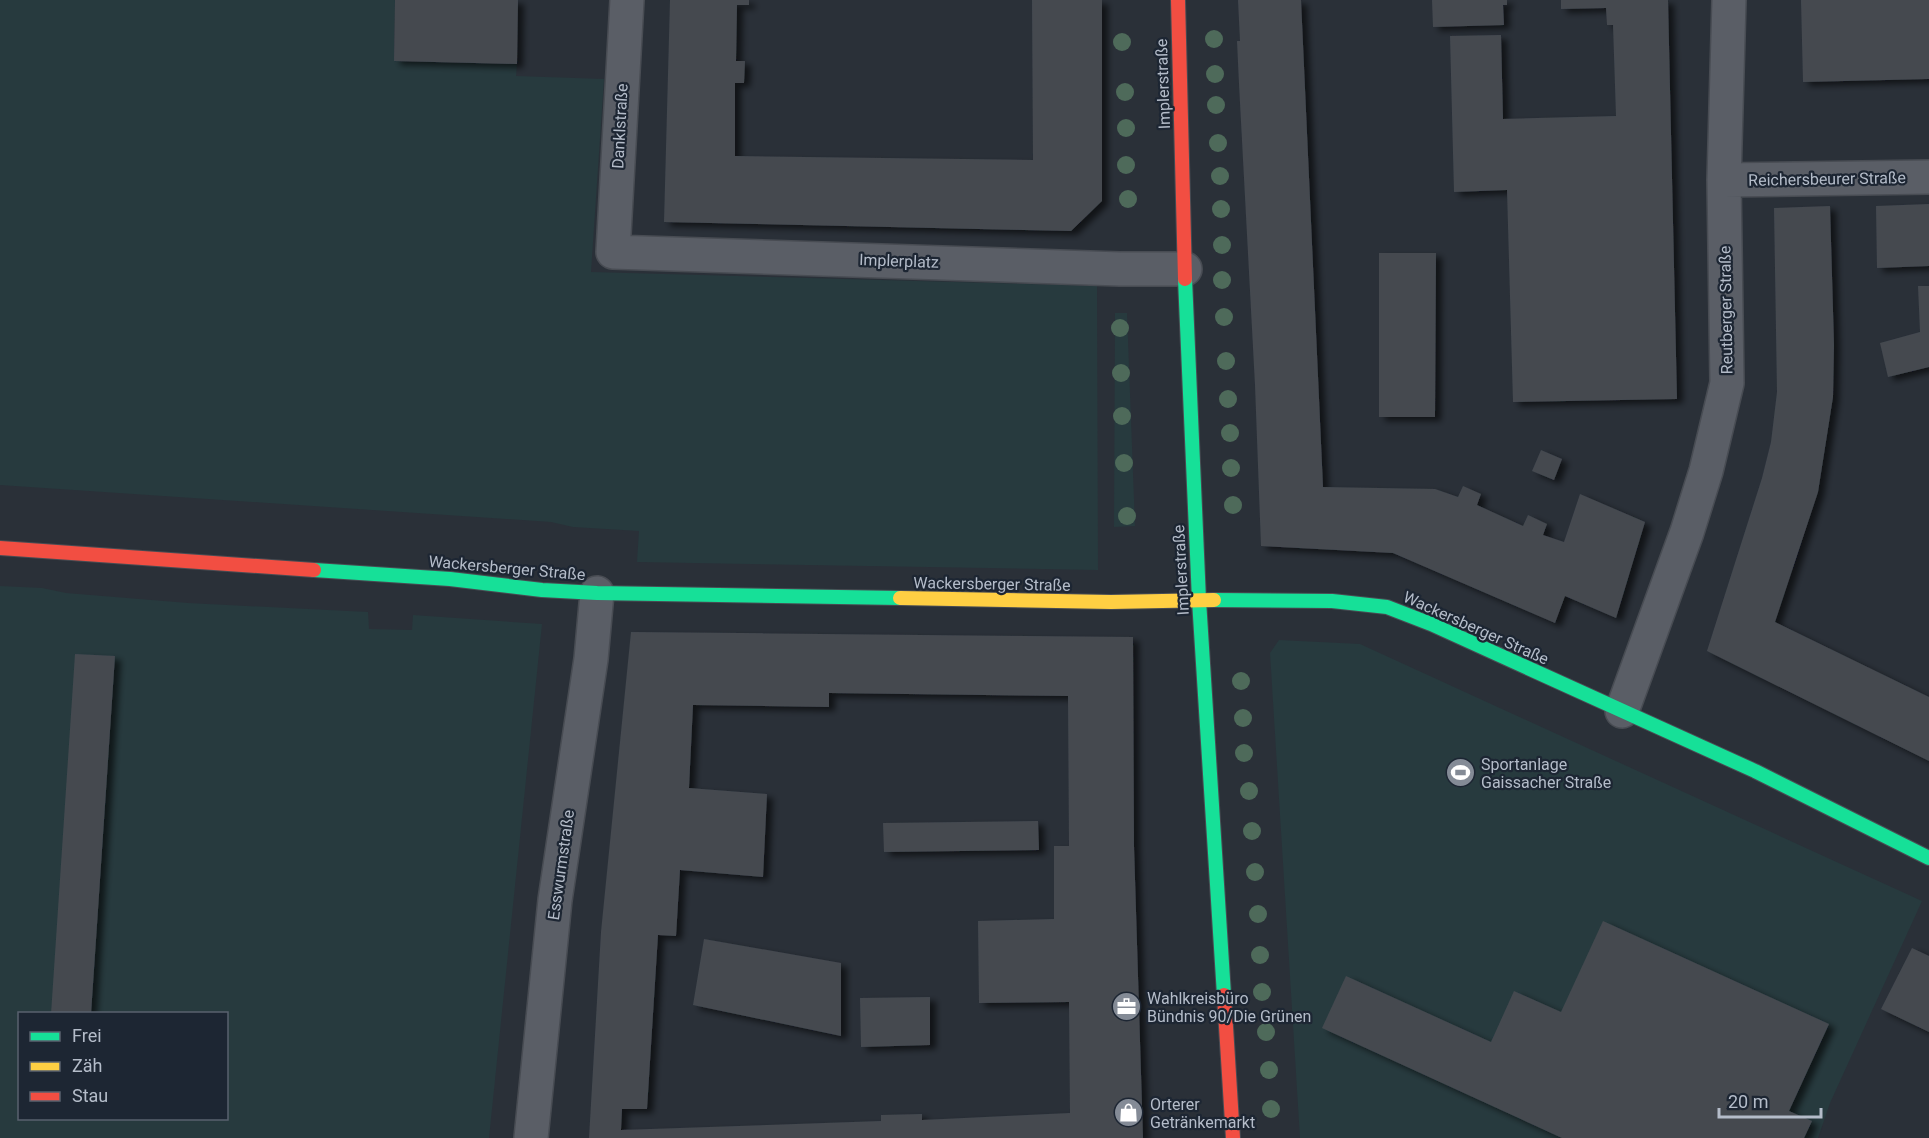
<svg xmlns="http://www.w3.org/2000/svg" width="1929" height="1138" viewBox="0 0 1929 1138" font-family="Roboto,sans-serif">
	<defs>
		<filter id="shadow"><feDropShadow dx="6" dy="4" stdDeviation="3" flood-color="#0009"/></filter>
	</defs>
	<rect width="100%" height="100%" fill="#2a3038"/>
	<path fill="#273a3e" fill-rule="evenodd" d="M 0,0 L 395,0 L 394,61 L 517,64 L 516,76 L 604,79 L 591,272 L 1097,286 L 1098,570 L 637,562 L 639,531 L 573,527 L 551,522 L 0,485 Z
		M 1115,313 L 1127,313 L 1135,526 L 1114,527 Z
		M 0,586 L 42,588 L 66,593 L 188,603 L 368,612 L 369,629 L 412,630 L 413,615 L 542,624 L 489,1138 L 0,1138 ZM 20,1014 L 226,1014 L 226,1118 L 20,1118 Z
		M 1279,640 L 1360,644 L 1922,901 L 1830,1103 L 1818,1138 L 1300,1138 L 1270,653 Z"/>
	<path fill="#444950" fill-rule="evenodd" filter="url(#shadow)" d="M 395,0 L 518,0 L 517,64 L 394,61 Z
		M 670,0 L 749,0 L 749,5 L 737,5 L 736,61 L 745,61 L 744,83 L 735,83 L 735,156 L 1033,160 L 1032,0 L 1102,0 L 1102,201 L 1071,231 L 664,222 Z
		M 1238,0 L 1301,0 L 1323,487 L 1435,489 L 1458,497 L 1463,486 L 1481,494 L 1477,505 L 1523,526 L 1528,515 L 1547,524 L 1543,535 L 1564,542 L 1580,494 L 1645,522 L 1616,618 L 1565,596 L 1555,623 L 1393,553 L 1261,546 L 1255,385 L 1239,84 L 1237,41 L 1240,41 Z
		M 1432,0 L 1507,0 L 1507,5 L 1503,5 L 1504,25 L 1433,27 Z
		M 1561,0 L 1668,0 L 1677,399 L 1513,402 L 1507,190 L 1454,192 L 1450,36 L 1501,35 L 1503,119 L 1616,116 L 1613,25 L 1607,25 L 1606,8 L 1561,9 Z
		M 1801,0 L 1929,0 L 1929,79 L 1803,82 Z
		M 1929,204 L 1929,266 L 1877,268 L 1876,206 Z
		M 1830,206 L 1834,345 L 1833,397 L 1818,492 L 1775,622 L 1929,697 L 1929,761 L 1707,651 L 1762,478 L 1771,442 L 1777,392 L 1774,208 Z
		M 1379,253 L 1436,253 L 1435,417 L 1379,417 Z
		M 1918,286 L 1929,286 L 1929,367 L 1888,377 L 1880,343 L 1920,332 Z
		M 1541,450 L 1562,459 L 1554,480 L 1532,471 Z
		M 631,632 L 1133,637 L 1134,846 L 1143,1138 L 589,1138 L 601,932 ZM 829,693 L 1068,696 L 1069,846 L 1054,846 L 1054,919 L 978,921 L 979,1003 L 1069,1002 L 1070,1113 L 922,1120 L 922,1114 L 881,1115 L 881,1121 L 621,1130 L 622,1109 L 647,1109 L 658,935 L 676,936 L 680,870 L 763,877 L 767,794 L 689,788 L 693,705 L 829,707 Z
		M 75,654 L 115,656 L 91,1014 L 51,1014 Z
		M 1038,821 L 1039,850 L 884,852 L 883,823 Z
		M 1603,921 L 1829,1024 L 1789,1111 L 1812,1121 L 1804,1138 L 1562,1138 L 1322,1028 L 1346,976 L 1491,1042 L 1514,991 L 1561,1012 Z
		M 704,939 L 841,963 L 841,1036 L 693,1005 Z
		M 1912,948 L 1929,956 L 1929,1032 L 1881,1009 Z
		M 930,997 L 930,1045 L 861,1047 L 860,998 Z"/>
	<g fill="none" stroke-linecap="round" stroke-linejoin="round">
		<defs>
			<path id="street" d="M 627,0 L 613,252 L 1120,269 L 1185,269
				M 1724,180 L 1929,177
				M 1622,711 L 1687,532 L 1706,471 L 1727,383 L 1724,180 L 1729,0
				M 531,1138 L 555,900 L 591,659 L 597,593"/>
			<path id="fast" d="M 1185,279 L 1199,600 L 1224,995
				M 314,570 L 450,579 L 542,590 L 597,593 L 900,598
				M 1214,600 L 1332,601 L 1387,607 L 1431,624 L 1755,771 L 1929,858"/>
			<path id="slow" d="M 900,598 L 1111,602 L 1214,600"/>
			<path id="jam" d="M 1178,0 L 1185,279
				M 0,548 L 314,570
				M 1224,995 L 1233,1138"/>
		</defs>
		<use href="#street" stroke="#484c53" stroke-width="36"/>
		<use href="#fast" stroke="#484c53" stroke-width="16"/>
		<use href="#slow" stroke="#484c53" stroke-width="16"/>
		<use href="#jam" stroke="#484c53" stroke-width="16"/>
		<use href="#street" stroke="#5a5e66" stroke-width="33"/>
		<use href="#fast" stroke="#16e098" stroke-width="14"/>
		<use href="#slow" stroke="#ffcf43" stroke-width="14"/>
		<use href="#jam" stroke="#f24e42" stroke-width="14"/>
	</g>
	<g fill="#4e6a5a">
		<circle cx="1214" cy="39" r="9"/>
		<circle cx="1122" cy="42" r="9"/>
		<circle cx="1215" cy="74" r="9"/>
		<circle cx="1125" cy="92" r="9"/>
		<circle cx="1216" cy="105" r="9"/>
		<circle cx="1126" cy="128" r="9"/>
		<circle cx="1218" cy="143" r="9"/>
		<circle cx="1126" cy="165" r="9"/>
		<circle cx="1220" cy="176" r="9"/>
		<circle cx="1128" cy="199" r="9"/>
		<circle cx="1221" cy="209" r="9"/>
		<circle cx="1222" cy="245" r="9"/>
		<circle cx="1222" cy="280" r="9"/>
		<circle cx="1224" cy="317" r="9"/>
		<circle cx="1120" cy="328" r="9"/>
		<circle cx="1226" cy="361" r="9"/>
		<circle cx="1121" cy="373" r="9"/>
		<circle cx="1228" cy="399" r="9"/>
		<circle cx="1122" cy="416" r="9"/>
		<circle cx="1230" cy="433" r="9"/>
		<circle cx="1124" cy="463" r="9"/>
		<circle cx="1231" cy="468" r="9"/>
		<circle cx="1233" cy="505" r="9"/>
		<circle cx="1127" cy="516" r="9"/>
		<circle cx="1241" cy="681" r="9"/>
		<circle cx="1243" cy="718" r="9"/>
		<circle cx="1244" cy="753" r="9"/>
		<circle cx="1249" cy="791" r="9"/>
		<circle cx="1252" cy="831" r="9"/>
		<circle cx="1255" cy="872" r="9"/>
		<circle cx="1258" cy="914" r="9"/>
		<circle cx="1260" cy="955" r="9"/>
		<circle cx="1262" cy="992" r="9"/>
		<circle cx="1266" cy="1032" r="9"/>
		<circle cx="1269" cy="1070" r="9"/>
		<circle cx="1271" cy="1109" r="9"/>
	</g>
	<defs>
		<symbol id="stadium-disc" viewBox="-11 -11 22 22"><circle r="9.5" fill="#848b96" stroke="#1d2633"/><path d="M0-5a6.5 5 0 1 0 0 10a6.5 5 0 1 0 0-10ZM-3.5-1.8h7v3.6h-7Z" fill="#fff"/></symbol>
		<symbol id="office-disc" viewBox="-11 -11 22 22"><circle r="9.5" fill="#848b96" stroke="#1d2633"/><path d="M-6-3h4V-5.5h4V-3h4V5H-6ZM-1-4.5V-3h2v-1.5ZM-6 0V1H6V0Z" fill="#fff"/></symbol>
		<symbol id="shop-disc" viewBox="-11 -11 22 22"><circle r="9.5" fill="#848b96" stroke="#1d2633"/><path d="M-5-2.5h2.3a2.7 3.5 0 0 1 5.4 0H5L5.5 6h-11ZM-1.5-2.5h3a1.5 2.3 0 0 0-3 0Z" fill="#fff"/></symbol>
	</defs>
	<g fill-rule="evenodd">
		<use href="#stadium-disc" x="1444" y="756" width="33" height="33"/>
		<use href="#office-disc" x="1110" y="990" width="33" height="33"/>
		<use href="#shop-disc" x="1112" y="1096" width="33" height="33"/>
	</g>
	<g text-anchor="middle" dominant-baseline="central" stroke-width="4.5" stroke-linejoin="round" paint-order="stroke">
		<g font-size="16" fill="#b4bcc9" stroke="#1d2633">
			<text transform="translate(1163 84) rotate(-92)">Implerstraße</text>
			<text transform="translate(620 126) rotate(-87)">Danklstraße</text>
			<text transform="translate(1827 179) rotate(-1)">Reichersbeurer Straße</text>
			<text transform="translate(899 261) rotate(2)">Implerplatz</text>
			<text transform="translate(1726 310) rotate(-91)">Reutberger Straße</text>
			<text transform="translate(507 568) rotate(5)">Wackersberger Straße</text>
			<text transform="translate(1181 570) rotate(-93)">Implerstraße</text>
			<text transform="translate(992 584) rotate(1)">Wackersberger Straße</text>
			<text transform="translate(1476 628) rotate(24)">Wackersberger Straße</text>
			<text transform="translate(561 865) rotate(-82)">Esswurmstraße</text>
		</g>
		<g font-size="16" fill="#b4bcc9" stroke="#1d2633" text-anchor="start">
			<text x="1481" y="764">Sportanlage<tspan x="1481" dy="18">Gaissacher Straße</tspan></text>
			<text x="1147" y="998">Wahlkreisbüro<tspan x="1147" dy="18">Bündnis 90/Die Grünen</tspan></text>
			<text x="1150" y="1104">Orterer<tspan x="1150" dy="18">Getränkemarkt</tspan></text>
		</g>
	</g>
	<rect x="18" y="1012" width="210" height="108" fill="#1d2633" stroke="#59626f" stroke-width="1.5"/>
	<rect x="30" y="1032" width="30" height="9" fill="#16e098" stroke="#59626f" stroke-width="1.5"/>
	<text x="72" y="1042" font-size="18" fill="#b4bcc9">Frei</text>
	<rect x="30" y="1062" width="30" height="9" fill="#ffcf43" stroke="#59626f" stroke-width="1.5"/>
	<text x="72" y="1072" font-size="18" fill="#b4bcc9">Zäh</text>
	<rect x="30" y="1092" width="30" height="9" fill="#f24e42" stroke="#59626f" stroke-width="1.5"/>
	<text x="72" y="1102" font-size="18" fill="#b4bcc9">Stau</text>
	<path d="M1719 1108v9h102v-9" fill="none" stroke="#b4bcc9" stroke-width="3"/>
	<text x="1728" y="1108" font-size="18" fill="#b4bcc9" stroke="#1d2633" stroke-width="4.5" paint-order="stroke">20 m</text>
</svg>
